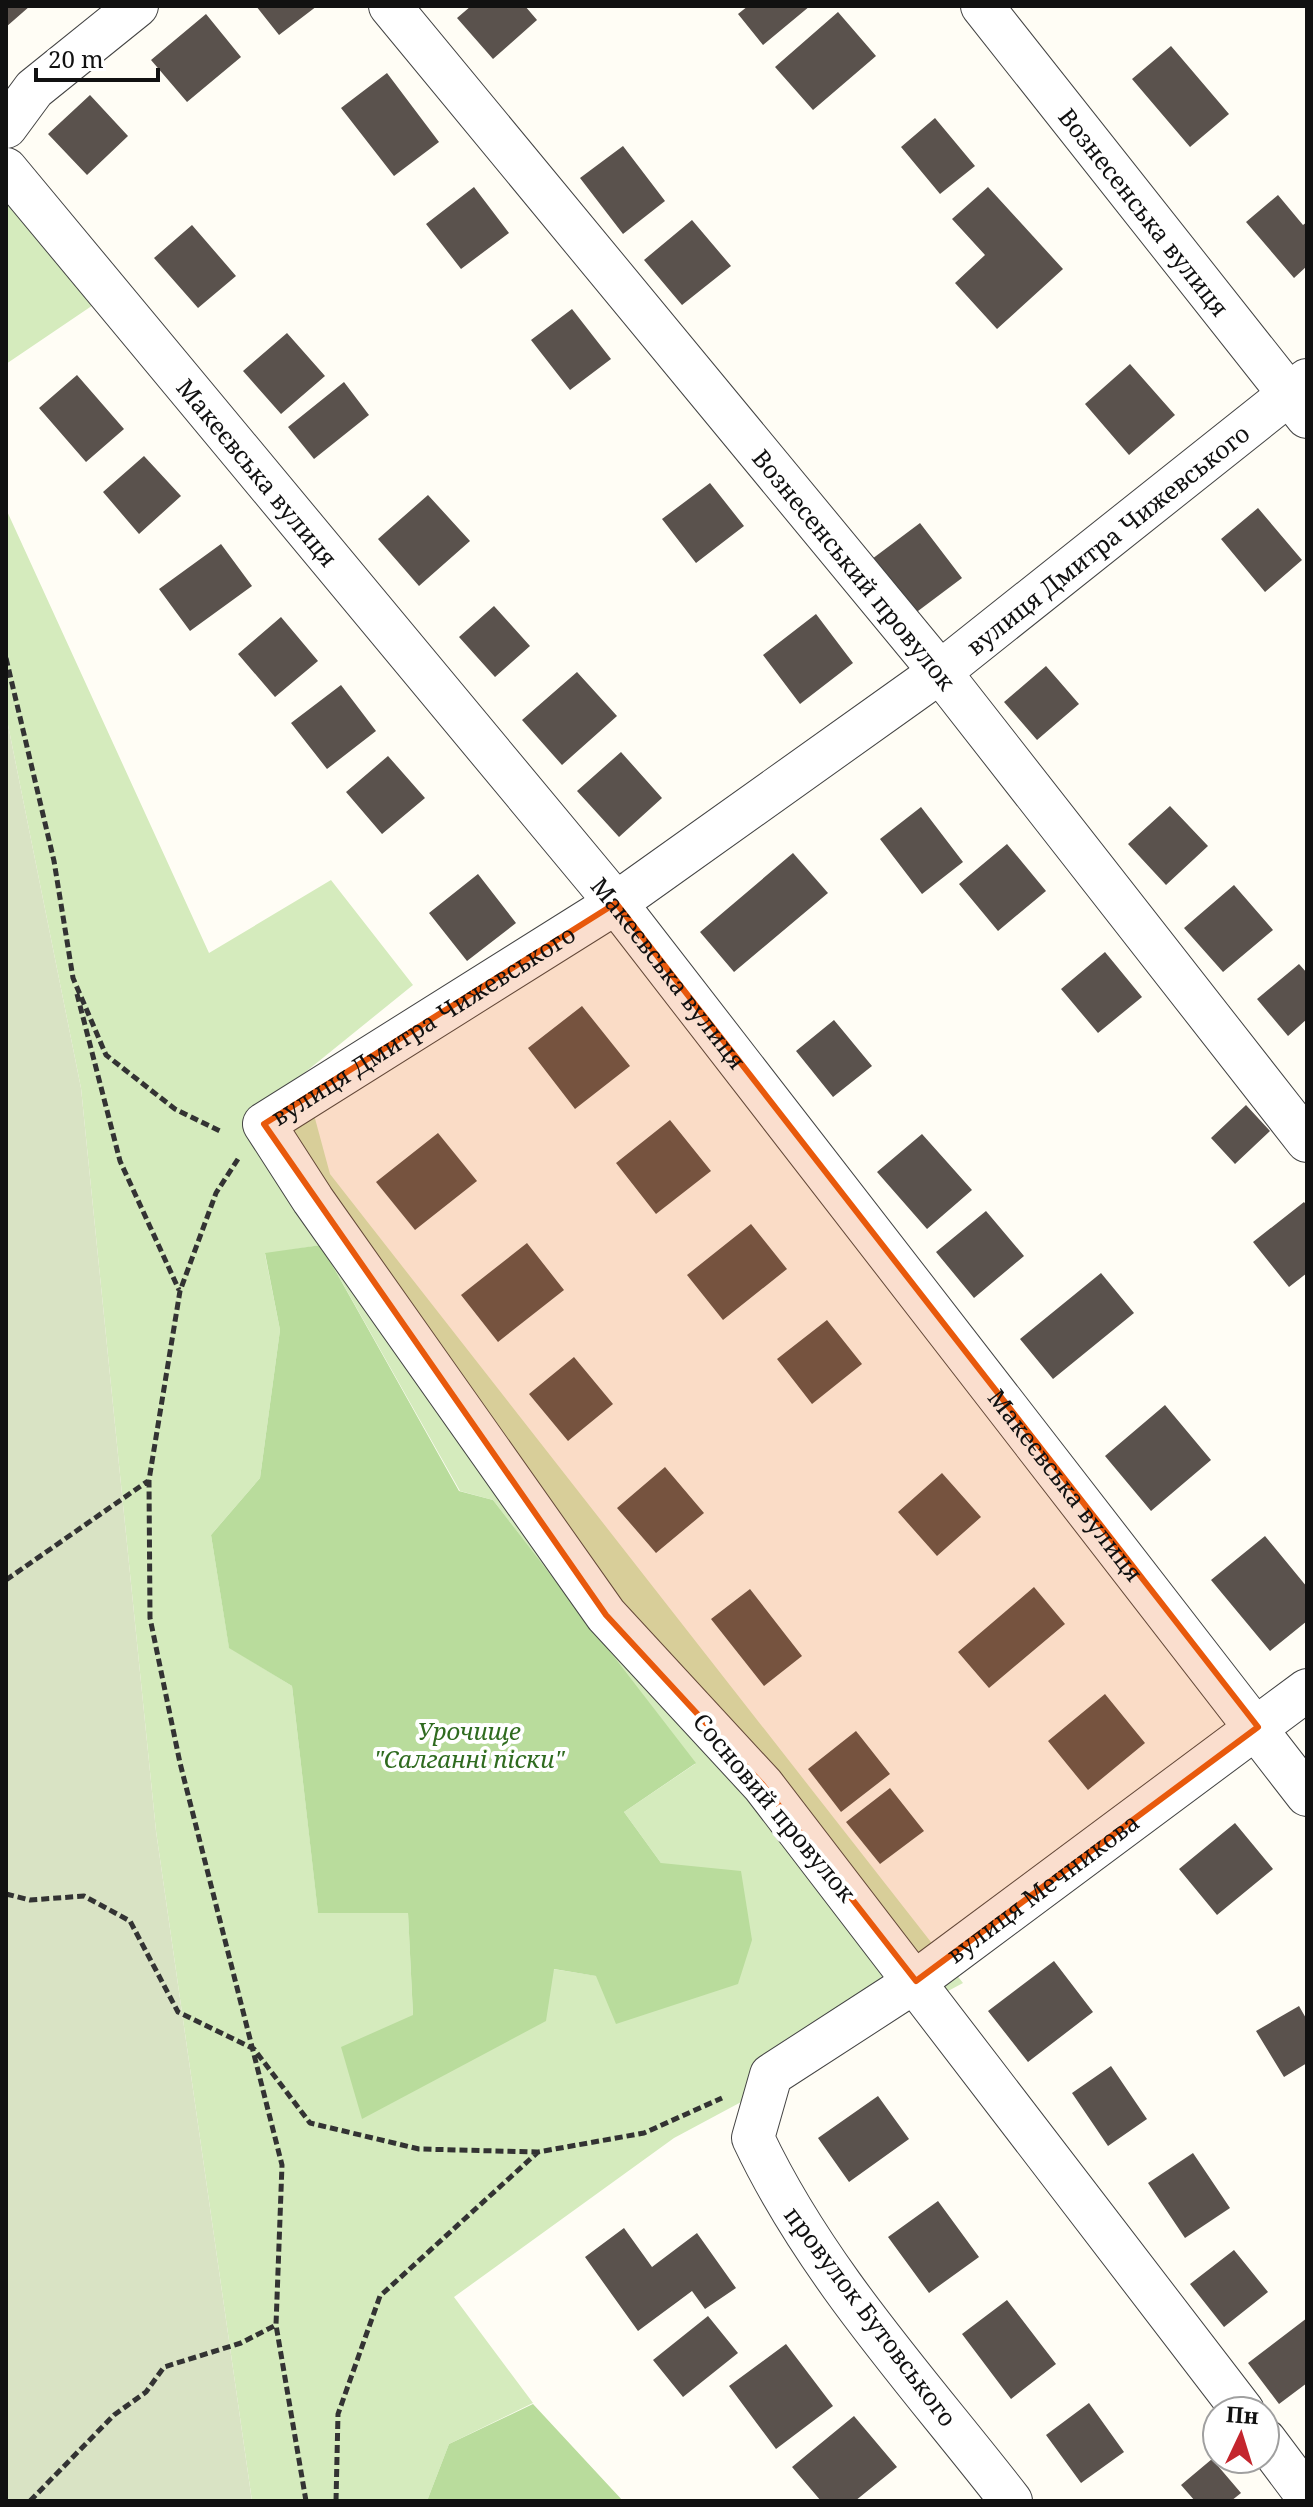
<svg xmlns="http://www.w3.org/2000/svg" width="1313" height="2507" viewBox="0 0 1313 2507" font-family="'Noto Serif',serif">
	<rect width="100%" height="100%" fill="#fffdf5"/>
	<path fill="#d5ebbd" fill-rule="evenodd" d="M 6,181 L 102,299 L 6,364 Z
		M 6,509 L 209,953 L 331,880 L 413,985 L 303,1074 L 330,1174 L 963,1983 L 674,2138 L 454,2297 L 533,2403 L 449,2444 L 427,2501 L 252,2501 L 156,1831 L 81,1088 L 6,715 ZM 321,1245 L 460,1491 L 493,1500 L 695,1764 L 624,1812 L 661,1863 L 597,1976 L 553,1969 L 413,2015 L 408,1912 L 318,1912 L 292,1686 L 229,1647 L 211,1535 L 260,1478 L 280,1330 L 265,1254 Z"/>
	<path fill="#b9dc9c" d="M 321,1245 L 459,1491 L 493,1500 L 696,1763 L 624,1812 L 661,1863 L 741,1871 L 752,1940 L 738,1984 L 616,2024 L 596,1976 L 554,1969 L 546,2021 L 362,2119 L 341,2047 L 413,2015 L 408,1913 L 318,1913 L 292,1686 L 229,1648 L 211,1535 L 260,1478 L 280,1330 L 265,1253 Z
		M 533,2404 L 623,2501 L 427,2501 L 449,2444 Z"/>
	<path fill="#d9e3c4" d="M 6,715 L 81,1088 L 156,1831 L 252,2501 L 6,2501 Z"/>
	<path fill="#5a524d" d="M 6,6 L 30,6 L 6,27 Z
		M 256,6 L 317,6 L 279,35 Z
		M 471,6 L 525,6 L 537,20 L 493,59 L 457,18 Z
		M 748,6 L 810,6 L 763,45 L 738,14 Z
		M 838,12 L 876,56 L 813,110 L 775,67 Z
		M 206,14 L 241,57 L 187,102 L 151,60 Z
		M 1171,46 L 1229,114 L 1190,147 L 1132,79 Z
		M 387,73 L 439,142 L 394,176 L 341,108 Z
		M 90,95 L 128,136 L 87,175 L 48,134 Z
		M 935,118 L 975,166 L 940,194 L 901,147 Z
		M 623,146 L 665,201 L 623,234 L 580,178 Z
		M 474,187 L 509,233 L 461,269 L 426,224 Z
		M 988,187 L 1063,269 L 997,329 L 955,283 L 985,255 L 952,219 Z
		M 1278,195 L 1303,225 L 1307,222 L 1307,266 L 1294,278 L 1246,222 Z
		M 692,220 L 731,266 L 682,305 L 644,260 Z
		M 192,225 L 236,276 L 198,308 L 154,258 Z
		M 572,309 L 611,359 L 570,390 L 531,340 Z
		M 287,333 L 325,376 L 281,414 L 243,371 Z
		M 1130,364 L 1175,415 L 1129,455 L 1085,404 Z
		M 77,375 L 124,429 L 86,462 L 39,408 Z
		M 344,382 L 369,415 L 314,459 L 288,427 Z
		M 144,456 L 181,496 L 139,534 L 103,492 Z
		M 710,483 L 744,526 L 696,563 L 662,519 Z
		M 428,495 L 470,541 L 419,586 L 378,539 Z
		M 1258,508 L 1302,560 L 1265,592 L 1221,539 Z
		M 920,523 L 962,578 L 910,617 L 868,562 Z
		M 221,544 L 252,586 L 190,631 L 159,589 Z
		M 494,606 L 530,646 L 495,677 L 459,637 Z
		M 816,614 L 853,663 L 800,704 L 763,655 Z
		M 281,617 L 318,661 L 275,697 L 238,654 Z
		M 1046,666 L 1079,704 L 1037,740 L 1004,702 Z
		M 577,672 L 617,716 L 562,765 L 522,720 Z
		M 341,685 L 376,731 L 327,769 L 291,723 Z
		M 621,752 L 662,798 L 619,837 L 577,791 Z
		M 388,756 L 425,798 L 382,834 L 346,792 Z
		M 1170,806 L 1208,846 L 1166,885 L 1128,844 Z
		M 921,807 L 963,862 L 922,894 L 880,839 Z
		M 1007,844 L 1046,891 L 998,931 L 959,884 Z
		M 793,853 L 828,893 L 734,972 L 700,932 Z
		M 478,874 L 516,923 L 467,961 L 429,913 Z
		M 1234,885 L 1273,930 L 1223,972 L 1184,928 Z
		M 1105,952 L 1142,997 L 1098,1033 L 1061,989 Z
		M 1299,964 L 1307,973 L 1307,1019 L 1288,1036 L 1257,999 Z
		M 582,1006 L 630,1066 L 575,1109 L 528,1048 Z
		M 834,1020 L 872,1066 L 833,1097 L 796,1051 Z
		M 1246,1105 L 1270,1131 L 1235,1164 L 1211,1138 Z
		M 670,1120 L 711,1171 L 656,1214 L 616,1163 Z
		M 438,1133 L 477,1181 L 415,1230 L 376,1182 Z
		M 922,1134 L 972,1190 L 927,1229 L 877,1172 Z
		M 1304,1202 L 1307,1206 L 1307,1273 L 1289,1287 L 1253,1242 Z
		M 986,1211 L 1024,1256 L 974,1298 L 936,1252 Z
		M 751,1224 L 787,1269 L 723,1320 L 687,1275 Z
		M 527,1243 L 564,1290 L 498,1342 L 461,1295 Z
		M 1101,1273 L 1134,1313 L 1053,1379 L 1020,1339 Z
		M 827,1320 L 862,1364 L 812,1404 L 777,1359 Z
		M 574,1357 L 613,1404 L 568,1441 L 529,1394 Z
		M 1165,1405 L 1211,1460 L 1151,1511 L 1105,1456 Z
		M 665,1467 L 704,1513 L 656,1553 L 617,1508 Z
		M 942,1473 L 981,1517 L 937,1556 L 898,1512 Z
		M 1265,1536 L 1307,1587 L 1307,1621 L 1270,1651 L 1211,1580 Z
		M 1034,1587 L 1065,1624 L 989,1688 L 958,1652 Z
		M 750,1589 L 802,1656 L 764,1686 L 711,1619 Z
		M 1105,1694 L 1145,1743 L 1088,1790 L 1048,1741 Z
		M 856,1731 L 890,1774 L 841,1812 L 808,1769 Z
		M 890,1788 L 924,1831 L 880,1864 L 846,1822 Z
		M 1235,1823 L 1273,1869 L 1217,1915 L 1179,1869 Z
		M 1054,1961 L 1093,2012 L 1028,2062 L 988,2011 Z
		M 1299,2006 L 1307,2020 L 1307,2063 L 1284,2077 L 1256,2031 Z
		M 1111,2066 L 1147,2119 L 1108,2146 L 1072,2093 Z
		M 878,2096 L 909,2139 L 849,2182 L 818,2138 Z
		M 1193,2153 L 1230,2208 L 1185,2238 L 1148,2183 Z
		M 938,2201 L 979,2257 L 929,2293 L 888,2237 Z
		M 624,2228 L 652,2267 L 697,2233 L 736,2288 L 705,2309 L 692,2291 L 638,2331 L 585,2257 Z
		M 1234,2250 L 1268,2292 L 1224,2327 L 1190,2284 Z
		M 1007,2300 L 1056,2364 L 1011,2399 L 962,2334 Z
		M 708,2316 L 738,2353 L 683,2397 L 653,2360 Z
		M 1307,2318 L 1307,2383 L 1279,2404 L 1248,2363 Z
		M 786,2344 L 833,2406 L 776,2449 L 729,2386 Z
		M 1089,2403 L 1124,2452 L 1081,2483 L 1046,2435 Z
		M 854,2416 L 897,2467 L 855,2501 L 821,2501 L 792,2467 Z
		M 1212,2459 L 1241,2493 L 1231,2501 L 1195,2501 L 1181,2485 Z"/>
	<g fill="none" stroke-linecap="round" stroke-linejoin="round">
		<defs>
			<g id="minor">
				<path id="s1" d="M 390,6 L 940,672 L 1307,1141"/>
				<path id="s2" d="M 982,6 L 1307,417"/>
				<path d="M 6,127 L 34,89 L 137,6"/>
				<path id="s3" d="M 6,169 L 616,903 L 1307,1795"/>
				<path id="s4" d="M 1243,2411 L 763,1785 L 606,1615 L 313,1200 L 264,1124 L 616,903 L 940,672 L 1307,380"/>
				<path d="M 1265,2440 L 1307,2496"/>
				<path id="s5" d="M 1011,2501 C 921,2385 816,2272 753,2138 L 771,2075 L 916,1981 L 1307,1690"/>
			</g>
		</defs>
		<use href="#minor" stroke="#444" stroke-width="44"/>
		<path stroke="#333" stroke-width="5" stroke-dasharray="8 4" stroke-linecap="butt" d="M 6,658 L 54,861 L 73,978 L 106,1055 L 175,1109 L 222,1132
			M 77,994 L 120,1161 L 179,1290
			M 238,1159 L 216,1193 L 180,1291 L 149,1480 L 150,1618 L 180,1763 L 282,2165 L 276,2325 L 306,2501
			M 6,1580 L 148,1481
			M 6,1894 L 30,1900 L 84,1896 L 130,1921 L 178,2012 L 254,2049 L 310,2123 L 419,2149 L 537,2152
			M 30,2501 L 114,2415 L 146,2392 L 164,2367 L 241,2343 L 276,2325
			M 336,2501 L 338,2414 L 380,2296 L 538,2152 L 644,2133 L 722,2098"/>
		<use href="#minor" stroke="#fff" stroke-width="42"/>
	</g>
	<path fill="#e8590c" fill-opacity="0.2" stroke="#e8590c" stroke-width="6" stroke-linejoin="round" d="M 616,903 L 1258,1727 L 916,1981 L 763,1785 L 606,1615 L 264,1124 Z"/>
	<g text-anchor="middle" dominant-baseline="central" stroke-width="8" stroke-linejoin="round" paint-order="stroke">
		<g font-size="24" fill="#111" stroke="#fff">
			<text stroke="none"><textPath href="#s2" startOffset="262">Вознесенська вулиця</textPath></text>
			<text stroke="none"><textPath href="#s3" startOffset="394">Макеєвська вулиця</textPath></text>
			<text stroke="none"><textPath href="#s4" startOffset="2646">вулиця Дмитра Чижевського</textPath></text>
			<text stroke="none"><textPath href="#s1" startOffset="730">Вознесенський провулок</textPath></text>
			<text stroke="none"><textPath href="#s3" startOffset="1042">Макеєвська вулиця</textPath></text>
			<text stroke="none"><textPath href="#s4" startOffset="1806">вулиця Дмитра Чижевського</textPath></text>
			<text stroke="none"><textPath href="#s3" startOffset="1690">Макеєвська вулиця</textPath></text>
			<text transform="translate(775 1807) rotate(50)">Сосновий провулок</text>
			<text stroke="none"><textPath href="#s5" startOffset="842">вулиця Мечникова</textPath></text>
			<text transform="translate(871 2316) rotate(53)">провулок Бутовського</text>
		</g>
		<g font-size="24" font-style="italic" fill="#2f6b1f" stroke="#fff">
			<text x="469" y="1730">Урочище<tspan x="469" dy="28">"Салганні піски"</tspan></text>
		</g>
	</g>
	<rect width="1313" height="2507" fill="none" stroke="#111111" stroke-width="16"/>
	<g transform="translate(1241 2435) rotate(4)"><circle r="38" fill="#ffffff" stroke="#a0a0a0" stroke-width="2"/>
	<path d="M0-6L14 30L0 20L-14 30Z" fill="#c4262e"/>
	<text y="-12" font-size="22" font-weight="bold" text-anchor="middle" fill="#111111">Пн</text>
	</g>
	<path d="M36 68v12h122v-12" fill="none" stroke="#111111" stroke-width="4"/>
	<text x="48" y="68" font-size="24" fill="#111111" stroke="#ffffff" stroke-width="6" paint-order="stroke">20 m</text>
</svg>
